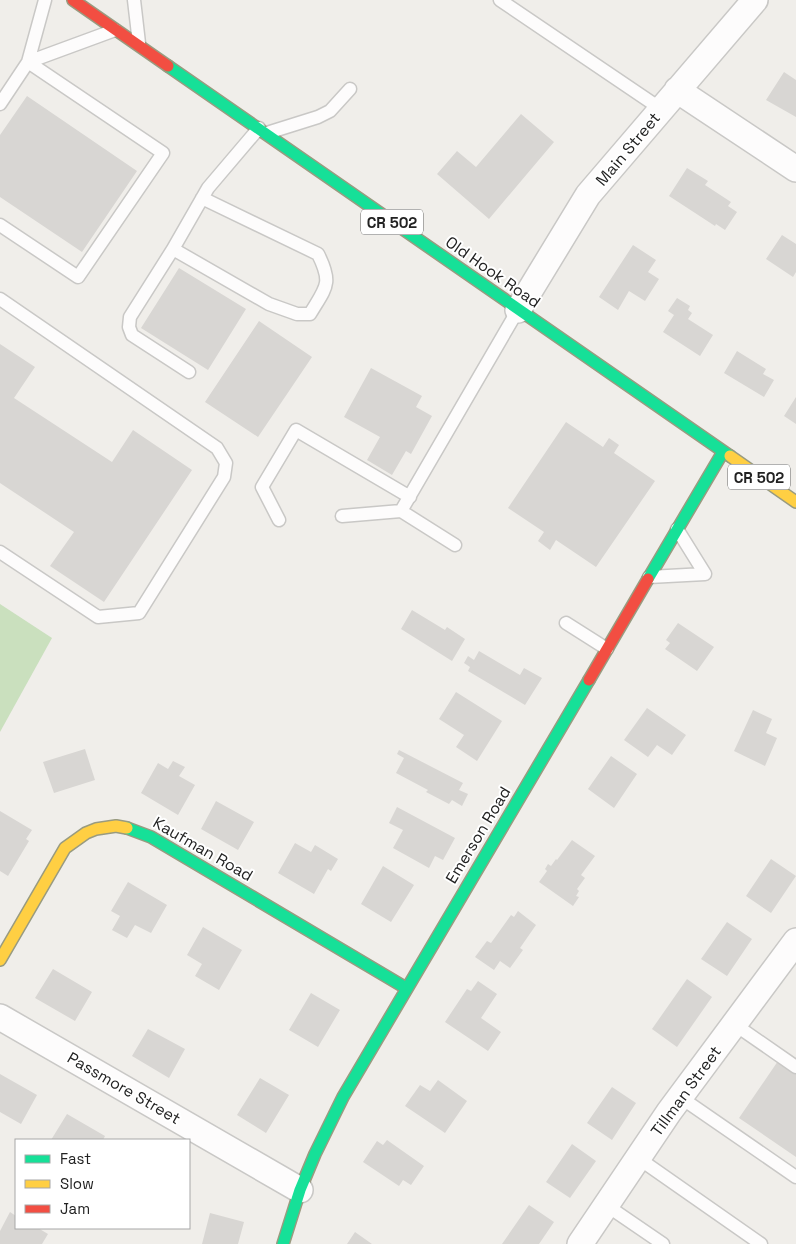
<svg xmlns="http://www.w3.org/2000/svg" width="796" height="1244" viewBox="0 0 796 1244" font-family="'Space Grotesk',sans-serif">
	<rect width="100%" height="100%" fill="#f0eeea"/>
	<path fill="#cae0be" d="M 0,604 L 52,638 L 0,732 Z"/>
	<path fill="#d8d6d3" d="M 784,72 L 796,80 L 796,117 L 766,100 Z
		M 27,96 L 137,171 L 82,252 L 0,197 L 0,135 Z
		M 521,114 L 554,142 L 489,219 L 437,174 L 457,151 L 476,167 Z
		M 687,168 L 708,181 L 705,185 L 731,202 L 728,206 L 737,212 L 725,230 L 716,224 L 715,226 L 669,196 Z
		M 782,235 L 796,244 L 796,272 L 793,277 L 766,259 Z
		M 633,245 L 656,260 L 648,272 L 659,279 L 645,301 L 629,291 L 618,310 L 599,297 Z
		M 179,268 L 246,309 L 208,370 L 141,328 Z
		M 677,298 L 690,306 L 688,310 L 692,313 L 688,319 L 713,335 L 700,356 L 663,332 L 674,315 L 668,311 Z
		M 259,321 L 312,357 L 258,437 L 205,402 Z
		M 0,344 L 35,367 L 14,398 L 112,462 L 133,430 L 192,470 L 104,602 L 50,566 L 74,532 L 0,483 Z
		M 737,351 L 766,369 L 763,374 L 774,380 L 764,397 L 724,373 Z
		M 371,368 L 422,396 L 416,407 L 432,416 L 411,454 L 406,451 L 392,475 L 367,460 L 380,437 L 344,417 Z
		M 796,397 L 796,424 L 784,416 Z
		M 566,422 L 603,447 L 609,438 L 619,445 L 614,453 L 655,481 L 596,567 L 556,540 L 550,550 L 538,541 L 544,532 L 508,508 Z
		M 412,610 L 445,630 L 447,627 L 465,639 L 452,661 L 401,629 Z
		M 678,623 L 714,647 L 697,671 L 665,649 L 670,643 L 666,640 Z
		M 479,651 L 520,675 L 524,668 L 542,678 L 525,705 L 468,671 L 470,667 L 464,663 L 468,656 L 474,660 Z
		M 456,692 L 502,721 L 477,761 L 456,747 L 464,735 L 439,719 Z
		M 647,708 L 686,735 L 672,755 L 657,745 L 648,757 L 624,740 Z
		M 753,710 L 772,719 L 766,733 L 777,738 L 765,766 L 734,751 Z
		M 85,749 L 95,780 L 54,793 L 43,762 Z
		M 399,750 L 463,783 L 459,790 L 468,794 L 462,806 L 452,800 L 449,804 L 426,792 L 428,790 L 396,773 L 404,758 L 397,754 Z
		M 611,756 L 637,774 L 614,808 L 588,789 Z
		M 173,761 L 185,767 L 179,776 L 195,785 L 178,815 L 141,793 L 158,763 L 168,769 Z
		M 216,801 L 254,822 L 238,850 L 201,829 Z
		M 397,807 L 455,838 L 443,860 L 435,856 L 429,868 L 393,848 L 403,830 L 389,823 Z
		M 0,811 L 32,830 L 26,839 L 29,841 L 8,876 L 0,871 Z
		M 572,840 L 595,856 L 581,875 L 585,878 L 577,889 L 579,891 L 576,896 L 579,897 L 573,906 L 539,882 L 547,871 L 545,869 L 548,864 L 551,866 L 556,859 L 557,860 Z
		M 295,843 L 311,852 L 315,845 L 338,859 L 331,871 L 328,869 L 314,894 L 278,873 Z
		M 771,859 L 796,876 L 771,913 L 746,896 Z
		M 383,866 L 414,885 L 391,922 L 361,904 Z
		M 128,882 L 167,905 L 151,933 L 135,925 L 127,938 L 112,930 L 120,916 L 111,911 Z
		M 518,911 L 536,925 L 520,948 L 523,950 L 510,968 L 500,961 L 494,970 L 475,957 L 487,941 L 491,943 L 511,915 L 514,917 Z
		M 727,922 L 752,939 L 727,976 L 701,959 Z
		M 203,927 L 242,950 L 219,990 L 195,976 L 202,964 L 187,955 Z
		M 53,969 L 92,992 L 75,1021 L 35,998 Z
		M 687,979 L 712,997 L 677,1047 L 652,1029 Z
		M 478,981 L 497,994 L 481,1018 L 501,1032 L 488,1051 L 445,1022 L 467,989 L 471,991 Z
		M 311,993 L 340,1010 L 318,1047 L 289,1030 Z
		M 148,1029 L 185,1049 L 169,1078 L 132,1056 Z
		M 778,1061 L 796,1074 L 796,1157 L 739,1118 Z
		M 0,1074 L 37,1095 L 21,1124 L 0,1112 Z
		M 260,1078 L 289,1095 L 266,1133 L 237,1115 Z
		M 438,1080 L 467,1101 L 445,1133 L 405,1106 L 420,1085 L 430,1091 Z
		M 612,1087 L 636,1103 L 612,1140 L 587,1123 Z
		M 67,1114 L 105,1136 L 103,1140 L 51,1140 Z
		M 387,1140 L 424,1166 L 411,1185 L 403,1180 L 399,1186 L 363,1162 L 377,1141 L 383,1145 Z
		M 572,1144 L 596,1161 L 570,1198 L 546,1182 Z
		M 529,1205 L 554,1222 L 539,1244 L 502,1244 Z
		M 10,1212 L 16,1216 L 16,1228 L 38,1228 L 48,1234 L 42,1244 L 0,1244 L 0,1231 Z
		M 210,1213 L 244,1222 L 238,1244 L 202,1244 Z
		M 355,1232 L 372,1244 L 347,1244 Z"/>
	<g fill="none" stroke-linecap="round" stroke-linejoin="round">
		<defs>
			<path id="lane" d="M 134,0 L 139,43
				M 500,0 L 661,109
				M 28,62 L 115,30
				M 0,104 L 28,62 L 45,0
				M 267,133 L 318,117 L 330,111 L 350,89
				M 202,198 L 318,254 C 333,284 326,287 310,314 L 297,314 L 269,304 L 173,249 L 208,188 L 259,128
				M 0,225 L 78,277 L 163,153 L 28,62
				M 173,249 L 130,317 L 129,327 L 132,335 L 189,372
				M 0,299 L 217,448 L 226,463 L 224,477 L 139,613 L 98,617 L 0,552
				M 342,516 L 401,511
				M 279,520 L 262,487 L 296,430 L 410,497
				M 455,545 L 401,511 L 518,310
				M 649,577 L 705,574 L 677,529
				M 566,623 L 607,649
				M 734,1024 L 796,1067
				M 680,1097 L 796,1177
				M 638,1158 L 761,1244
				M 606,1205 L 663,1244"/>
			<path id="street" d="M 677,90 L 796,169
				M 518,310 L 588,195 L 755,0
				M 0,1017 L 300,1190
				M 580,1244 L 669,1112 L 796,941"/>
			<path id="fast" d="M 168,66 L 730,456
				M 648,579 L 723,452
				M 127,828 L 151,837 L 406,988
				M 283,1244 L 300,1190 L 315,1154 L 343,1097 L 589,680"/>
			<path id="slow" d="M 730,456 L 796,502
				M 0,960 L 65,848 L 86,833 L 96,829 L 116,826 L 127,828"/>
			<path id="jam" d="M 73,0 L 168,66
				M 589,680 L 648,579"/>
		</defs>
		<use href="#lane" stroke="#c9c8c6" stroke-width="15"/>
		<use href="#street" stroke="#c9c8c6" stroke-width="28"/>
		<use href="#fast" stroke="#999b80" stroke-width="14"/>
		<use href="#slow" stroke="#999b80" stroke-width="14"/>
		<use href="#jam" stroke="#999b80" stroke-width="14"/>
		<use href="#lane" stroke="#fdfcfc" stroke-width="12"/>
		<use href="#street" stroke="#fdfcfc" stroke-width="25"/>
		<use href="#fast" stroke="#16e098" stroke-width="11"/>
		<use href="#slow" stroke="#ffcf43" stroke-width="11"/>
		<use href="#jam" stroke="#f24e42" stroke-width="11"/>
	</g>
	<g text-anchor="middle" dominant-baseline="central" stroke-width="4" stroke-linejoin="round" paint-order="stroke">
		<g fill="#fff" stroke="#646464" stroke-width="1">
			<rect x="361" y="209.5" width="62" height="25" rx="4"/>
			<rect x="728" y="464.5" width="62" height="25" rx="4"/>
		</g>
		<g font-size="15" font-weight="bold" fill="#222">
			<text x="392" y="222">CR 502</text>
			<text x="759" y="477">CR 502</text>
		</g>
		<g font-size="16" fill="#222" stroke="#fff">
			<text transform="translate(628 149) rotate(-50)">Main Street</text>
			<text transform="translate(493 272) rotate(35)">Old Hook Road</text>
			<text transform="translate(478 835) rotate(-59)">Emerson Road</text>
			<text transform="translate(203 849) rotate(30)">Kaufman Road</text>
			<text transform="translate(124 1088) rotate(30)">Passmore Street</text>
			<text transform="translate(686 1091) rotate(-54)">Tillman Street</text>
		</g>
	</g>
	<rect x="15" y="1139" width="175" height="90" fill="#ffffff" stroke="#a7a7a7"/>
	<rect x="25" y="1155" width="25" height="8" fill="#16e098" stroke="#a7a7a7"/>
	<text x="60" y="1164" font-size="15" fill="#222222">Fast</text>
	<rect x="25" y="1180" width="25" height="8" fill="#ffcf43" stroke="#a7a7a7"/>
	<text x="60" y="1189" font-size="15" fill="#222222">Slow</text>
	<rect x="25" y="1205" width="25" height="8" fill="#f24e42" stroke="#a7a7a7"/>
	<text x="60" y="1214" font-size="15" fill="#222222">Jam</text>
</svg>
